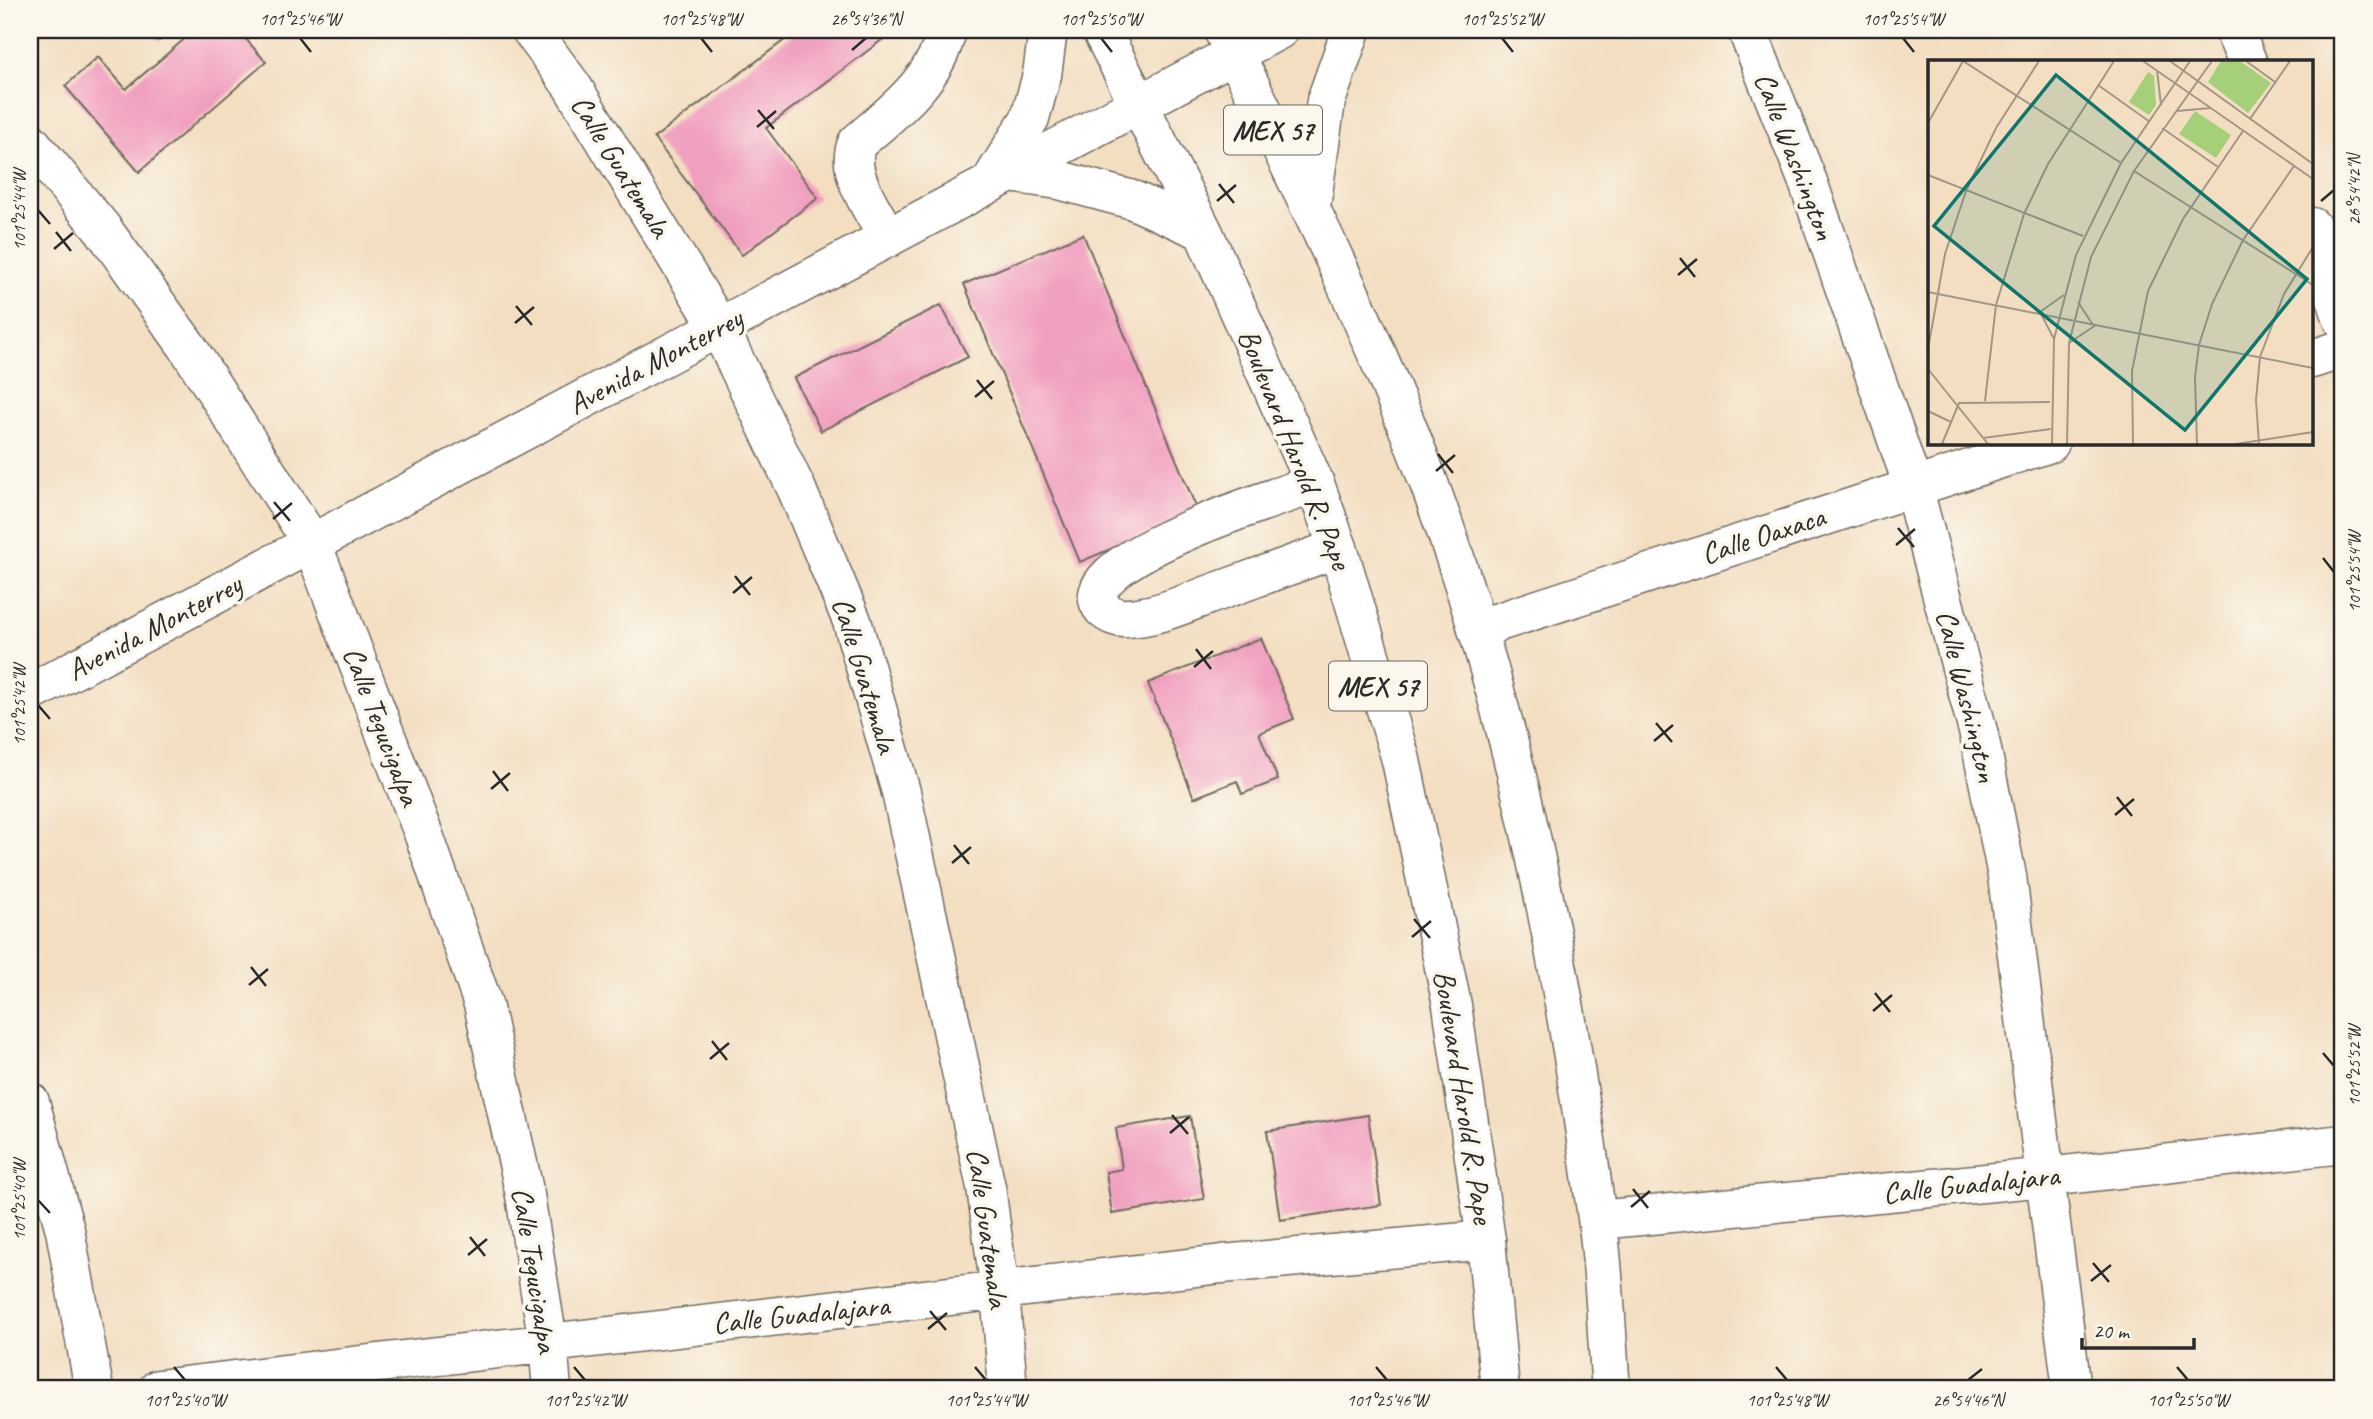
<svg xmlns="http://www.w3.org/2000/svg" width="2373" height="1419" viewBox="0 0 2373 1419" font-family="Caveat,sans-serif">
	<rect width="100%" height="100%" fill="#fbf7ec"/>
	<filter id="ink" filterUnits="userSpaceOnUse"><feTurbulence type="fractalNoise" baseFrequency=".0143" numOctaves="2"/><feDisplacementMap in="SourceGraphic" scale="14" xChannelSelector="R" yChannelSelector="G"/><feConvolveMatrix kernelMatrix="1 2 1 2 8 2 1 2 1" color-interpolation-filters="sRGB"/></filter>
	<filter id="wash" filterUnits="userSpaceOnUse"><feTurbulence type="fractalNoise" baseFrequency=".00686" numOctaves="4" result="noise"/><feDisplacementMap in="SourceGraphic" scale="28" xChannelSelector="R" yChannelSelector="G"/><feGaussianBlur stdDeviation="1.57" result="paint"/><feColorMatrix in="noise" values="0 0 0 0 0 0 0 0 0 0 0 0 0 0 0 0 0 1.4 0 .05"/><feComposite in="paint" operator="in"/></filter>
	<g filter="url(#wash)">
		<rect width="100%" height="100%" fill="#f3dec1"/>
		<g id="blocks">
			<path fill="#f19fbf" d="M 148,30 L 172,30 L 159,41 Z
				M 195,30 L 238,30 L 266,62 L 139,172 L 65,86 L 98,57 L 126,89 Z
				M 798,30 L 895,30 L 766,128 L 818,198 L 742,255 L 654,138 Z
				M 1083,234 L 1198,512 L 1080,562 L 964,284 Z
				M 941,305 L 968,357 L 821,431 L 794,378 Z
				M 1261,638 L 1294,719 L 1259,733 L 1278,780 L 1242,794 L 1237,781 L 1194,798 L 1148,683 Z
				M 1368,1115 L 1381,1205 L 1280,1220 L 1267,1131 Z
				M 1190,1116 L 1204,1199 L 1112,1214 L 1106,1172 L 1122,1169 L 1116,1128 Z"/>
		</g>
	</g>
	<g filter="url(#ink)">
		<use href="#blocks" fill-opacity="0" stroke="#716a60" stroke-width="2"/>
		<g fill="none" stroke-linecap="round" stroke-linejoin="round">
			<defs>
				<path id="minor" d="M 531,30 L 572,86 L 719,327 L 797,490 L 852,621 L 901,792 L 986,1187 L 1000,1292 L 1008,1389
					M 1747,30 L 1808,182 L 1913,486 L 1979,735 L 2007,876 L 2072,1389
					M 2234,30 L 2247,61
					M 30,142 L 102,228 L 187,346 L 312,543 L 425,838 L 483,1004 L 525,1195 L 548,1343 L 552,1389
					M 2312,227 L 2343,320
					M 888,238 C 874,211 844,173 857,143 C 894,111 936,80 947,30
					M 2312,359 L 2343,349
					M 1315,484 C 1287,494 1061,562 1103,609 C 1109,615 1119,619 1127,618 C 1157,617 1186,603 1214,593 C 1255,578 1297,563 1338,548
					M 1477,629 L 2050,443
					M 30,693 L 1279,30
					M 30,1102 L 65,1230 L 94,1389
					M 1598,1220 L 2047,1177 L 2343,1144
					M 158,1389 L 1222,1264 L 1486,1240"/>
				<path id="highway" d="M 1101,30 L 1203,231 L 1315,484 L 1338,548 L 1401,760 L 1452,1005 L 1486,1240 L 1500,1389
					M 1223,30 C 1297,179 1372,329 1430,486 C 1516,720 1564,972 1597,1218 C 1605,1274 1606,1332 1611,1389
					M 1010,173 L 1059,180 L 1133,200 L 1203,231
					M 990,183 L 1030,118 L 1042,75 L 1048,30
					M 1311,207 L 1326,101 L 1351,30"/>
			</defs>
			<use href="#minor" stroke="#716a60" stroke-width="41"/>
			<use href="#highway" stroke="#716a60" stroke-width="41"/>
			<use href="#minor" stroke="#fff" stroke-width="38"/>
			<use href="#highway" stroke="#fff" stroke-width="38"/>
		</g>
	</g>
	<path fill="none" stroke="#2b2b2b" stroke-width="2.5" d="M 300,38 L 311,52M 701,38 L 712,52M 1101,38 L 1112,52M 1502,38 L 1513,52M 1903,38 L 1914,52M 852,50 L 866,38M 758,110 L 774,129M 757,127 L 776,111M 1219,184 L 1234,203M 1217,201 L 1236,185M 2321,201 L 2334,190M 38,210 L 50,224M 56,232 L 71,251M 54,249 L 73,233M 1680,258 L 1695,277M 1678,275 L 1697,259M 516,306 L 532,325M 515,323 L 534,307M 977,380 L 992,399M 975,397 L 994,381M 1438,454 L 1453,473M 1436,471 L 1455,455M 274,502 L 290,521M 273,519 L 292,503M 1898,528 L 1914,547M 1896,545 L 1915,529M 2323,558 L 2334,572M 735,576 L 750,595M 733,593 L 752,577M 1196,649 L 1211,669M 1194,667 L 1213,651M 38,705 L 50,719M 1656,723 L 1672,742M 1654,741 L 1673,725M 493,771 L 508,791M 491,789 L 510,773M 2117,797 L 2132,816M 2115,815 L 2134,799M 954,845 L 969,864M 952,863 L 971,847M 1414,919 L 1430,938M 1412,937 L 1431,921M 251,967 L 266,986M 249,985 L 268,969M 1875,993 L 1890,1012M 1873,1011 L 1892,995M 712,1041 L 727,1060M 2323,1053 L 2334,1066M 710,1059 L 729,1043M 1172,1115 L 1188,1134M 1170,1133 L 1189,1117M 1633,1189 L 1648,1208M 38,1200 L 50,1213M 1631,1207 L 1650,1191M 470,1237 L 485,1256M 468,1255 L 487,1239M 2093,1263 L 2109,1282M 2091,1281 L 2111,1265M 930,1311 L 946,1330M 928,1329 L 947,1313M 174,1367 L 185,1380M 574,1367 L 585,1380M 975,1367 L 986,1380M 1376,1367 L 1387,1380M 1776,1367 L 1787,1380M 2177,1367 L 2188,1380M 1968,1380 L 1982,1369"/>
	<g text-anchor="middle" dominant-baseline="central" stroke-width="7" stroke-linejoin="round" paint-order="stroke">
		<g fill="#fbf7ec" stroke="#696865" stroke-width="2">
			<rect x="1224" y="105.5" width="98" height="49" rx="5"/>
			<rect x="1329" y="661.5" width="98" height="49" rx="5"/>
		</g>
		<g font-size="28" font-weight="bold" fill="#2b2b2b">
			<text x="1273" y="130">MEX 57</text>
			<text x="1378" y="686">MEX 57</text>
		</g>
		<g font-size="30" fill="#2b2b2b" stroke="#fbf7ec">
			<text transform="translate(1795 156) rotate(69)">Calle Washington</text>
			<text transform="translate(621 166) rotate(58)">Calle Guatemala</text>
			<text transform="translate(655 361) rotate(-28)">Avenida Monterrey</text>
			<text transform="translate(1295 449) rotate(68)">Boulevard Harold R. Pape</text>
			<text transform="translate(1763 535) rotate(-18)">Calle Oaxaca</text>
			<text transform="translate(154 627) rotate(-28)">Avenida Monterrey</text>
			<text transform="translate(865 675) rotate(73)">Calle Guatemala</text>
			<text transform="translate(1967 696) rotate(76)">Calle Washington</text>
			<text transform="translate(382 726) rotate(69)">Calle Tegucigalpa</text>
			<text transform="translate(1464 1097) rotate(81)">Boulevard Harold R. Pape</text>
			<text transform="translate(1971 1184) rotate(-6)">Calle Guadalajara</text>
			<text transform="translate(988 1228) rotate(82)">Calle Guatemala</text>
			<text transform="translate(535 1270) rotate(81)">Calle Tegucigalpa</text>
			<text transform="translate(801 1314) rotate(-6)">Calle Guadalajara</text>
		</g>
	</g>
	<g transform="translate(1928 60)">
		<rect width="385" height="385" fill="#f3dec1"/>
		<path d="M 293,1 L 312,1 L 343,23 L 320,53 L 280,22 ZM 220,12 L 226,16 L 228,45 L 221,55 L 201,42 ZM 267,51 L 303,75 L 288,98 L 251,74 Z" fill="#a6cf7a"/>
		<path fill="none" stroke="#a39685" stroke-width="2" d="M 215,1 L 385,119M 242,1 L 385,104M 318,1 L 347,22M 229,10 L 233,45M 170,25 L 222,62M 249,51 L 283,48M 322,59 L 362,1M 0,63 L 35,1 L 193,103M 234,68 L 290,107M 206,111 L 385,225M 0,115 L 155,176M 0,232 L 385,308M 150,242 L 165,265M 109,254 L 136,235M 113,254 L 126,279M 141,283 L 168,265M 0,289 L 17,194 L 38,131 L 68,68 L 111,1M 0,309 L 60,384M 57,341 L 68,245 L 96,154 L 120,104 L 186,1M 0,351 L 23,362M 55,378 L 123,369M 14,384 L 31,343 L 122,342M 124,384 L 126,279 L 148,195 L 193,103 L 262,1M 139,384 L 141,283 L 163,197 L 206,111 L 284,1M 205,384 L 204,311 L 220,231 L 255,159 L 315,71M 269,384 L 267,317 L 271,285 L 284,244 L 315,180 L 366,106M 308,384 L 385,372M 331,384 L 328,340 L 332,297 L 356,234 L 385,187"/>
		<path fill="#0f766e" fill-opacity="0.15" stroke="#0f766e" stroke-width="3.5" d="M 128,15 L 379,219 L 257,370 L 6,166 Z"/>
		<rect width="385" height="385" fill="none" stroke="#2b2b2b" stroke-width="3.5"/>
	</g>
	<rect width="2373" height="1419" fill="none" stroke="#fbf7ec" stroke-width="77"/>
	<path d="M2082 1338v10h112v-10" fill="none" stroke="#2b2b2b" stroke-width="3.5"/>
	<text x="2093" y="1338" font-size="21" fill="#2b2b2b" stroke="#fbf7ec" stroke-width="5" paint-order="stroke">20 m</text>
	<rect x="38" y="38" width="2296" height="1342" fill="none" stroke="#2b2b2b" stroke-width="2.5"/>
	<g font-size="18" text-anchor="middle" fill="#2b2b2b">
		<text x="300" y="25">101°25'46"W</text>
		<text x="701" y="25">101°25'48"W</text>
		<text x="866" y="25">26°54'36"N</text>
		<text x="1101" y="25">101°25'50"W</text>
		<text x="1502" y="25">101°25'52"W</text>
		<text x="1903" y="25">101°25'54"W</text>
		<text transform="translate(2354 190) rotate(-90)" y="6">26°54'42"N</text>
		<text transform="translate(19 210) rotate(-90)" y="6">101°25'44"W</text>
		<text transform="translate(2354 572) rotate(-90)" y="6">101°25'54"W</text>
		<text transform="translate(19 705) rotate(-90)" y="6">101°25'42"W</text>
		<text transform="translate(2354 1066) rotate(-90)" y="6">101°25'52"W</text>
		<text transform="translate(19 1200) rotate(-90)" y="6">101°25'40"W</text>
		<text x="185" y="1406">101°25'40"W</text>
		<text x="585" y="1406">101°25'42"W</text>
		<text x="986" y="1406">101°25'44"W</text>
		<text x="1387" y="1406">101°25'46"W</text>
		<text x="1787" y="1406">101°25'48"W</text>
		<text x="1968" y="1406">26°54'46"N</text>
		<text x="2188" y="1406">101°25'50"W</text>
	</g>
</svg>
